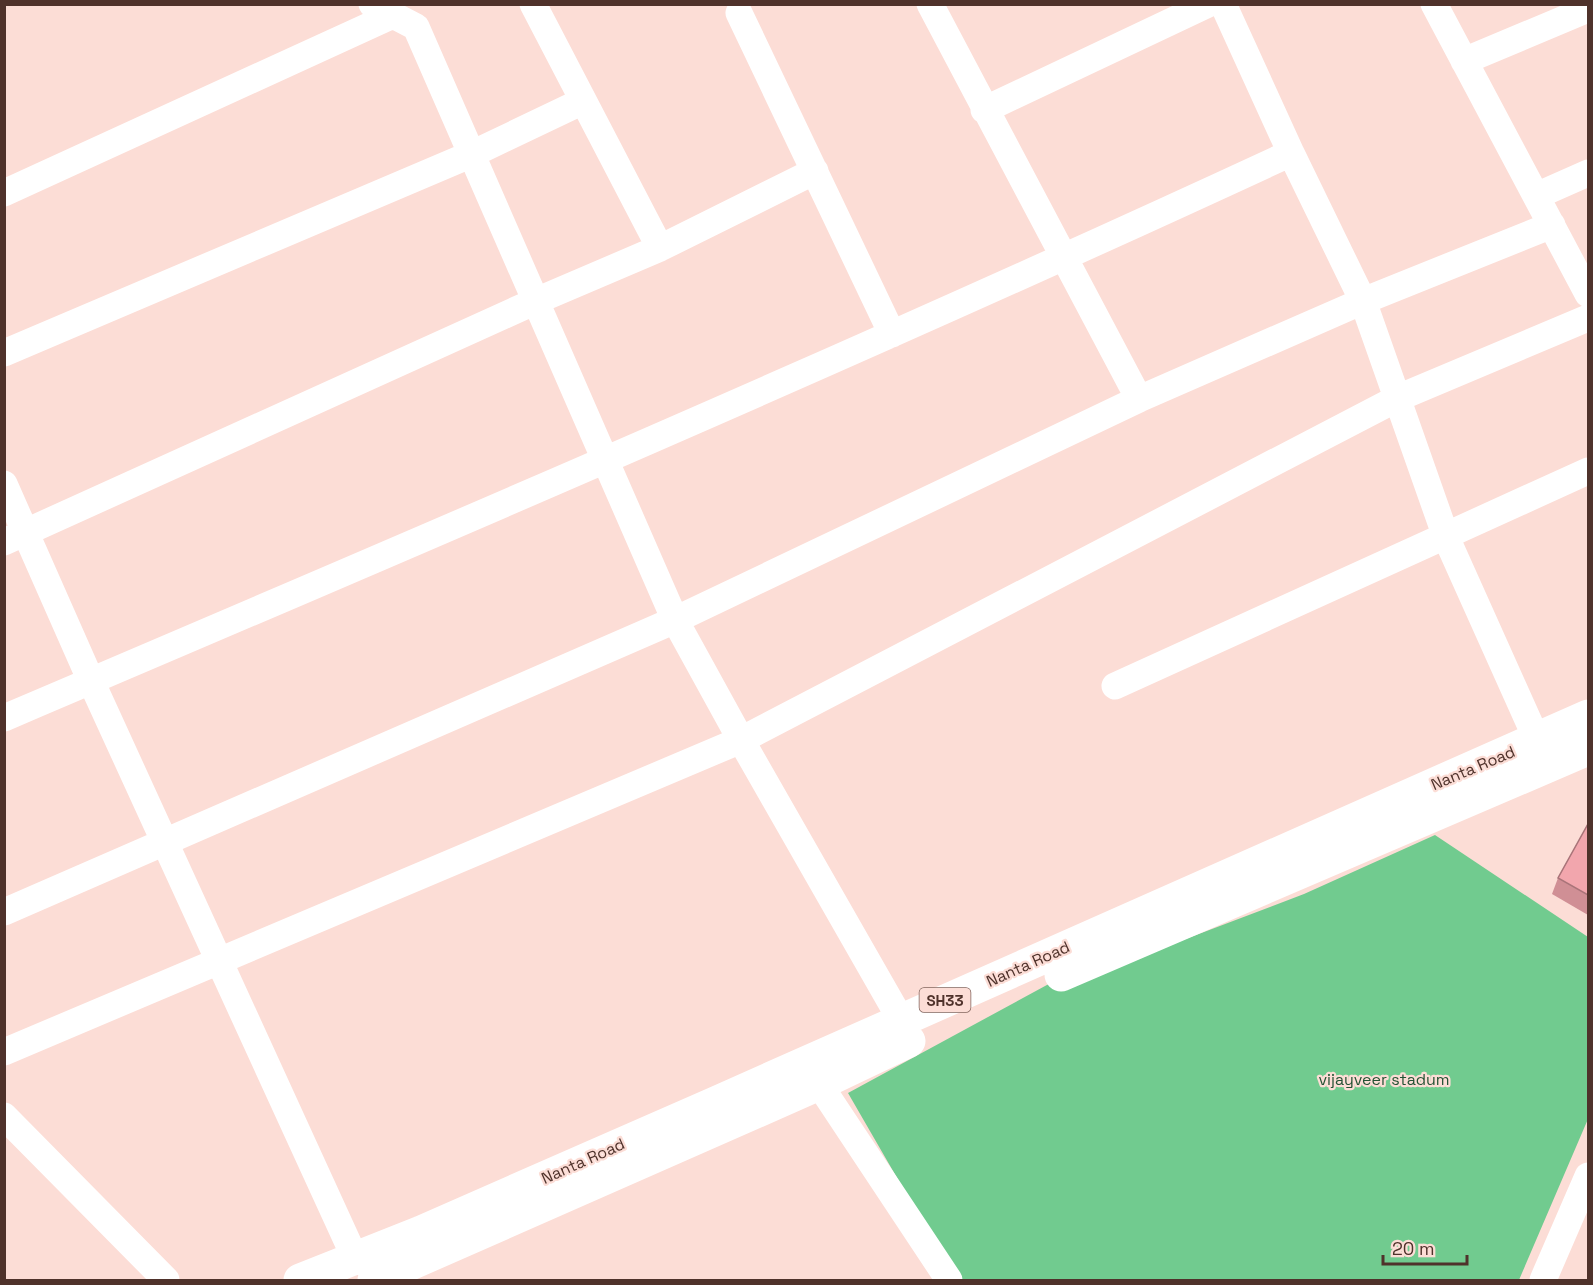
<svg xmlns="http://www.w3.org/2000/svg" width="1593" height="1285" viewBox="0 0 1593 1285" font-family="'Space Grotesk',sans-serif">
	<rect width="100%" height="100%" fill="#fcddd6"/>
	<path fill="#71cb8f" d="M 1435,835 L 1588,937 L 1588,1119 L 1519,1280 L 956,1280 L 848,1093 L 1093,960 L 1175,943 L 1304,894 Z"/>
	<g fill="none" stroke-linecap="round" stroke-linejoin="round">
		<path stroke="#fff" stroke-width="27" d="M 372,4 L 416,27 L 675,620 L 741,740 L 1398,398 L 1588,318
			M 533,4 L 660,248 L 815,171
			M 930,4 L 1139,399 L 1363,301 L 1291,153
			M 1434,4 L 1588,294
			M 739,13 L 892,334
			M 1464,61 L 1588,9
			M 984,110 L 1208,4
			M 4,193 L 393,15
			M 1536,196 L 1588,173
			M 4,353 L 472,154 L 583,101
			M 4,484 L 91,681 L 355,1258
			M 4,542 L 536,301 L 660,248
			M 1115,686 L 1588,471
			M 4,718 C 436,534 866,350 1291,153 L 1223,4
			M 1537,740 L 1446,537 L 1363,301 L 1552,225
			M 4,912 L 675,620 L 1139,399
			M 4,1052 L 741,740 L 901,1020
			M 819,1084 L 949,1280
			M 4,1116 L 166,1280
			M 1543,1280 L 1588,1176"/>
		<path stroke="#fff" stroke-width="33" d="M 1061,975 L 1588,749
			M 300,1280 L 421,1232 L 715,1103 L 1588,716
			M 374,1280 L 819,1084 L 909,1041"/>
	</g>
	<path fill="#d08f95" d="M 1588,824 L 1588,915 L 1552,894 L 1558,878 Z"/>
	<path fill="#f2a6ad" stroke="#a97479" stroke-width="1.5" d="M 1588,824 L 1588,895 L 1558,878 Z"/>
	<g text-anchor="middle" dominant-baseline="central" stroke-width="4.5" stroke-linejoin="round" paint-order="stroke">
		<rect fill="#fcddd6" stroke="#83655e" stroke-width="1.5" x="919.5" y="988" width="51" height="24" rx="4.5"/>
		<g font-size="15" font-weight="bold" fill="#4f322b">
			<text x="945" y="1000">SH33</text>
		</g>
		<g font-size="16" fill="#4f322b" stroke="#fcddd6">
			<text transform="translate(1473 768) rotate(-23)">Nanta Road</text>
			<text transform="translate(1028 964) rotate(-24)">Nanta Road</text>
			<text transform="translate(583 1161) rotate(-24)">Nanta Road</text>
		</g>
		<g font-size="16" fill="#245234" stroke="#fcddd6">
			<text x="1384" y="1079">vijayveer stadum</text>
		</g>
	</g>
	<rect width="1593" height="1285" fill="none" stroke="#4f322b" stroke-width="12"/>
	<path d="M1383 1255v9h84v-9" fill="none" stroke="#4f322b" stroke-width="3"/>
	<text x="1392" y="1255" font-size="18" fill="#4f322b" stroke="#fcddd6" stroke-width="4.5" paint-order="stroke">20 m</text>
</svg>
